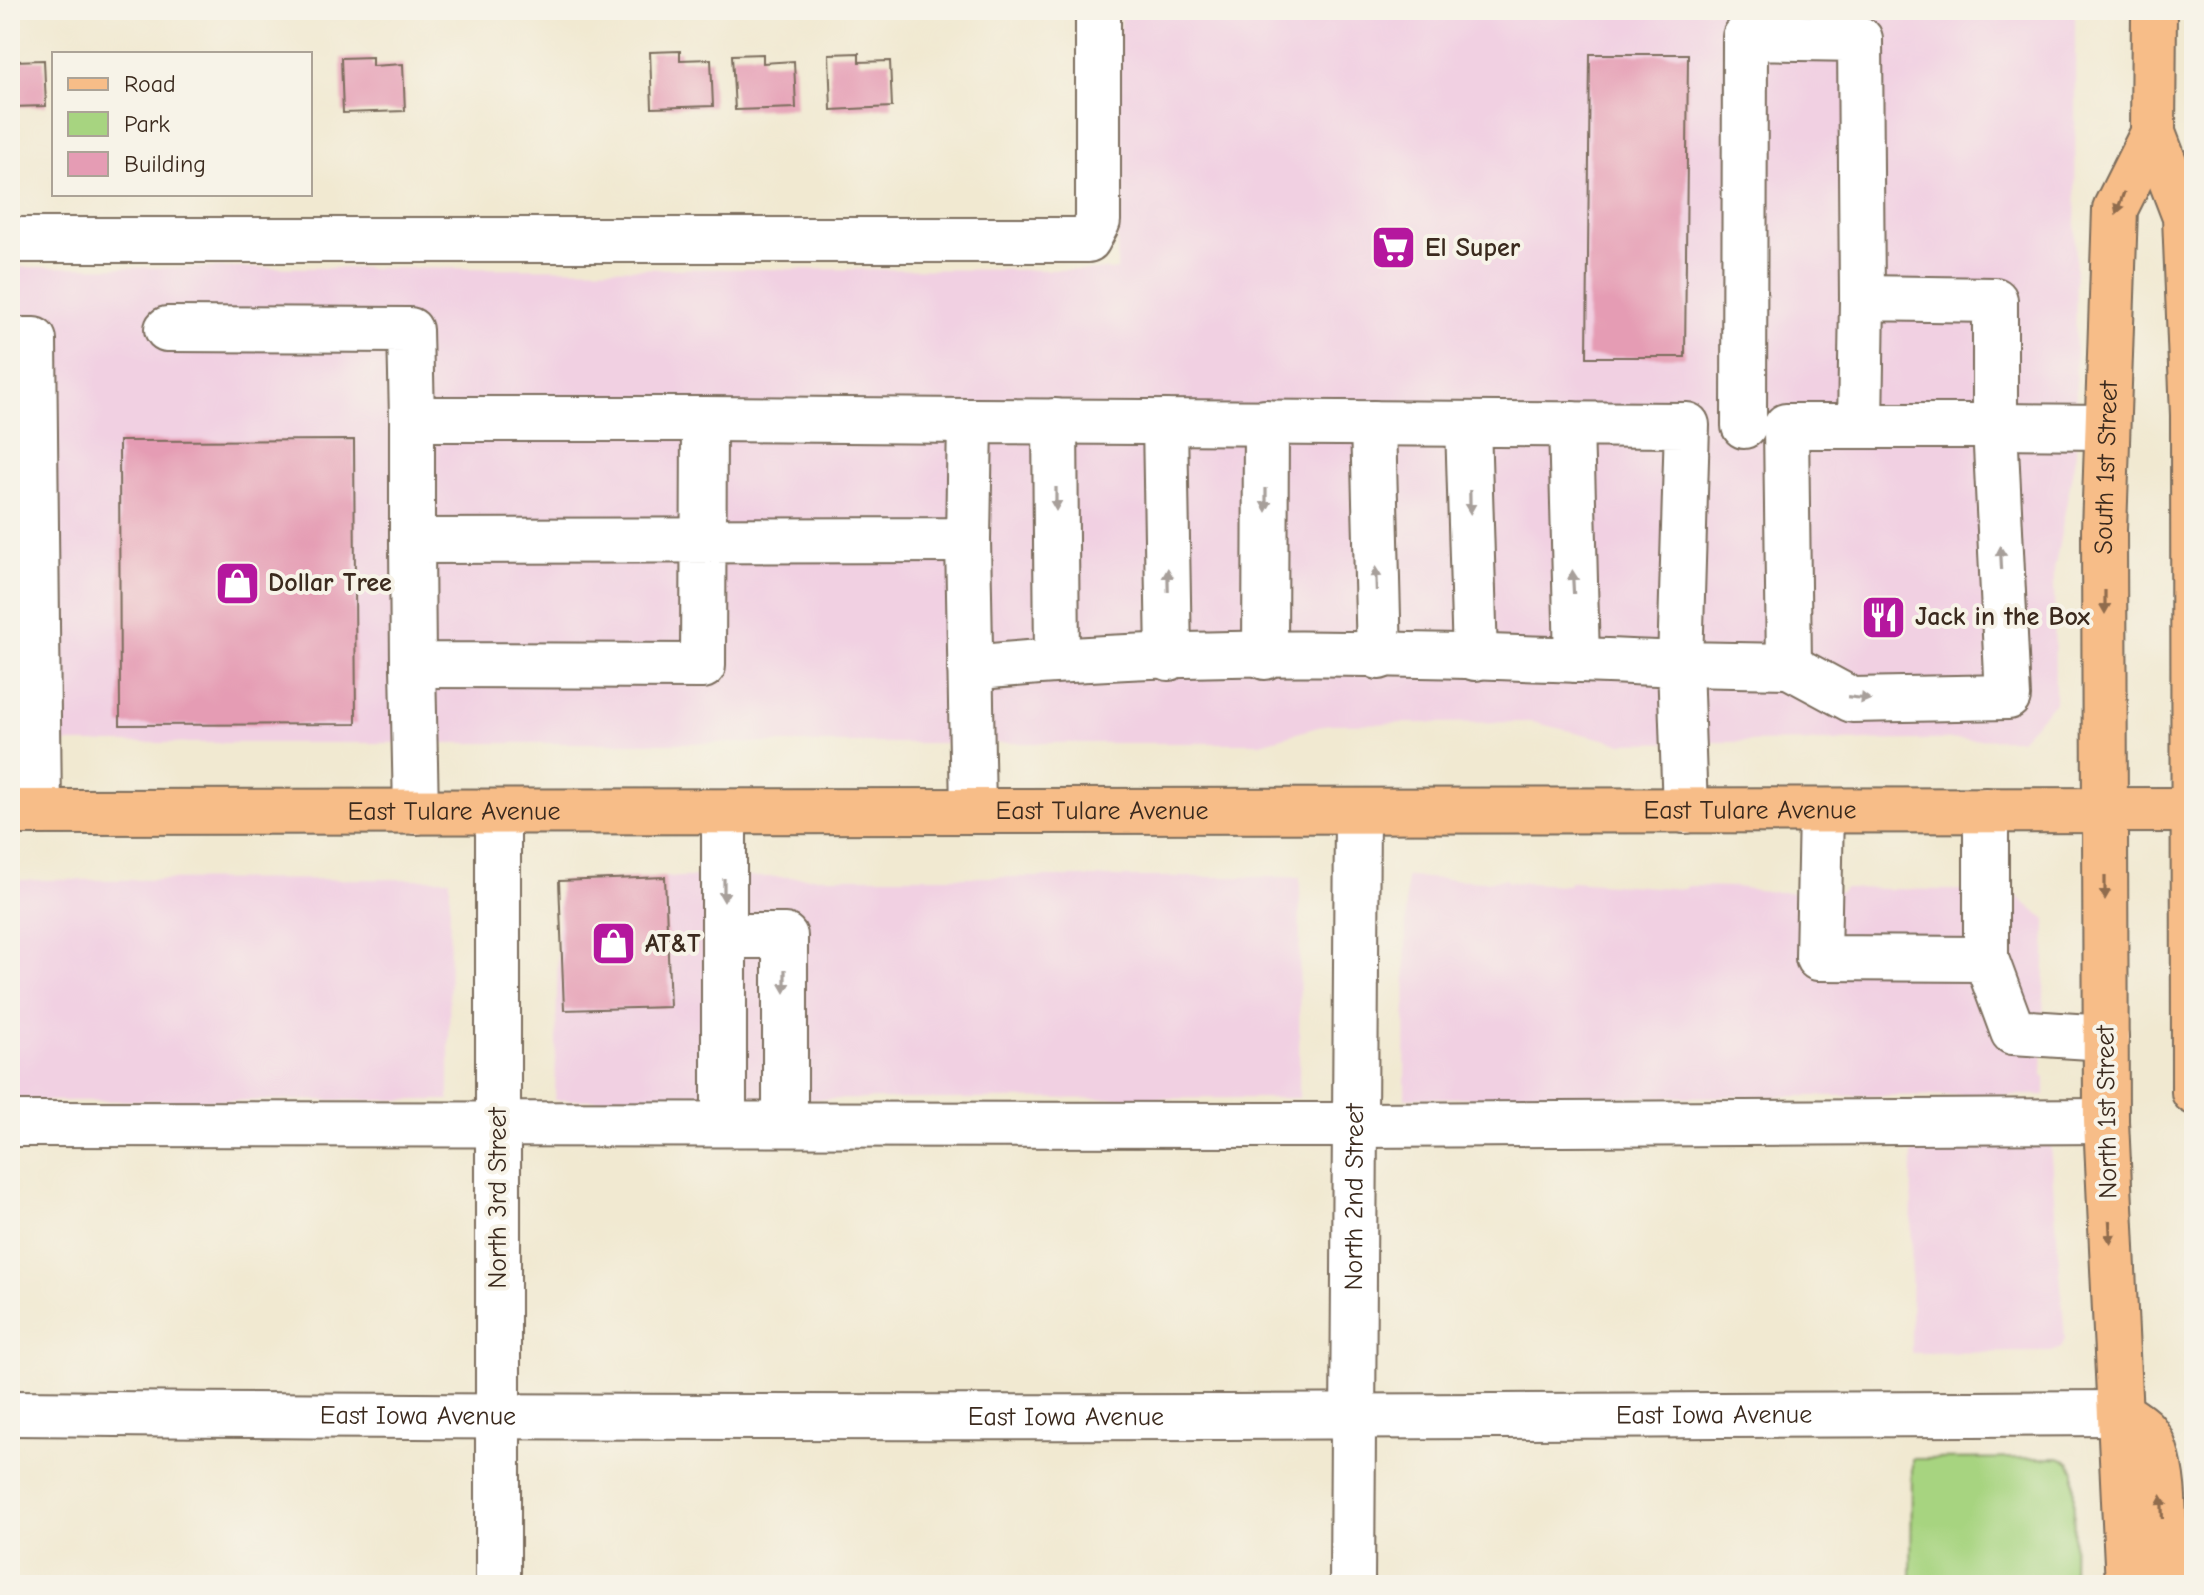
<svg xmlns="http://www.w3.org/2000/svg" width="2204" height="1595" viewBox="0 0 2204 1595" font-family="'Comic Neue',sans-serif">
	<rect width="100%" height="100%" fill="#f7f3e8"/>
	<filter id="ink" filterUnits="userSpaceOnUse"><feTurbulence type="fractalNoise" baseFrequency=".0125" numOctaves="2"/><feDisplacementMap in="SourceGraphic" scale="16" xChannelSelector="R" yChannelSelector="G"/><feConvolveMatrix kernelMatrix="1 2 1 2 8 2 1 2 1" color-interpolation-filters="sRGB"/></filter>
	<filter id="wash" filterUnits="userSpaceOnUse"><feTurbulence type="fractalNoise" baseFrequency=".006" numOctaves="4" result="noise"/><feDisplacementMap in="SourceGraphic" scale="32" xChannelSelector="R" yChannelSelector="G"/><feGaussianBlur stdDeviation="1.8" result="paint"/><feColorMatrix in="noise" values="0 0 0 0 0 0 0 0 0 0 0 0 0 0 0 0 0 1.4 0 .05"/><feComposite in="paint" operator="in"/></filter>
	<g filter="url(#wash)">
		<rect width="100%" height="100%" fill="#f1e9d1"/>
		<path fill="#f1d0e2" d="M 1120,10 L 2075,10 L 2076,452 L 2054,571 L 2055,702 L 2020,739 L 1621,743 L 1532,722 L 1329,724 L 1261,743 L 10,743 L 10,267 L 1117,270 Z
			M 665,877 L 1300,877 L 1299,1098 L 555,1100 L 559,881 Z
			M 1406,877 L 1486,881 L 1505,879 L 1508,882 L 1567,885 L 1571,881 L 1684,889 L 1688,886 L 1735,887 L 1773,892 L 1840,892 L 1844,888 L 1994,891 L 2007,888 L 2046,920 L 2042,1075 L 2045,1078 L 2045,1095 L 1405,1098 Z
			M 450,879 L 449,1100 L 10,1101 L 10,880 Z
			M 2049,1131 L 2065,1338 L 2061,1348 L 2052,1352 L 1911,1353 L 1912,1132 Z"/>
		<path fill="#a7d480" stroke="#717f4f" stroke-width="2" d="M 2059,1458 L 2069,1462 L 2074,1471 L 2073,1585 L 1911,1585 L 1912,1459 Z"/>
		<g id="blocks">
			<path fill="#e59cb4" d="M 10,48 L 13,61 L 44,60 L 46,106 L 10,107 Z
				M 680,51 L 680,60 L 711,59 L 713,106 L 652,108 L 650,52 Z
				M 859,53 L 859,62 L 890,61 L 892,107 L 831,110 L 829,54 Z
				M 763,54 L 763,63 L 794,61 L 796,108 L 735,110 L 732,55 Z
				M 1590,54 L 1688,54 L 1685,357 L 1587,357 Z
				M 372,57 L 372,66 L 403,64 L 405,111 L 343,113 L 341,58 Z
				M 354,440 L 356,724 L 120,725 L 119,441 Z
				M 665,877 L 670,1007 L 564,1010 L 559,881 Z"/>
		</g>
	</g>
	<g filter="url(#ink)">
		<use href="#blocks" fill-opacity="0" stroke="#7b6d5d" stroke-width="2"/>
		<g fill="none" stroke-linecap="round" stroke-linejoin="round">
			<defs>
				<g id="minor">
					<path d="M 10,240 L 1088,240 L 1098,221 L 1098,10"/>
					<path d="M 167,329 L 410,330 L 412,419"/>
					<path d="M 10,340 L 34,340 L 39,812"/>
					<path d="M 704,419 L 970,421"/>
					<path d="M 1055,421 L 1057,660"/>
					<path d="M 1165,422 L 1169,658"/>
					<path d="M 1373,423 L 1379,657"/>
					<path d="M 1468,424 L 1475,658"/>
					<path d="M 1571,424 L 1577,660"/>
					<path d="M 1744,426 L 1745,37 L 1860,39 L 1862,298"/>
					<path d="M 968,540 L 973,811"/>
					<path d="M 412,541 L 412,419 L 704,419 L 703,666 L 413,665 L 412,541 C 598,542 783,541 968,540 L 970,421 L 1687,425 L 1680,664 L 1789,666 L 1786,426 L 1860,426 L 1862,298 L 1995,300 L 1995,426 L 2107,427"/>
					<path d="M 1265,657 L 1266,422"/>
					<path d="M 413,665 L 416,812"/>
					<path d="M 1789,666 L 1852,700 L 2008,697 L 1995,426 L 1860,426"/>
					<path d="M 970,668 C 1205,645 1445,654 1680,664 L 1685,811"/>
					<path d="M 1986,810 L 1986,959"/>
					<path d="M 1821,811 L 1818,958 L 1986,959 L 2013,1032 L 2106,1038"/>
					<path d="M 498,812 L 498,1585"/>
					<path d="M 724,812 L 724,1124"/>
					<path d="M 724,936 L 785,936 L 785,1124"/>
					<path d="M 10,1124 L 1355,1125 L 2106,1121"/>
					<path id="s1" d="M 10,1413 C 713,1420 1417,1417 2120,1413"/>
					<path id="s2" d="M 1352,1585 L 1357,811"/>
				</g>
				<g id="major">
					<path d="M 2154,10 L 2153,133 L 2185,217 L 2193,415 L 2194,1092"/>
					<path id="s3" d="M 10,812 L 2194,810"/>
					<path d="M 2120,1413 C 2128,1418 2139,1424 2145,1431 C 2170,1461 2163,1546 2164,1585"/>
					<path id="s4" d="M 2128,1585 L 2106,1121 L 2104,530 L 2115,209 L 2153,133"/>
				</g>
			</defs>
			<use href="#minor" stroke="#7b6d5d" stroke-width="48"/>
			<use href="#major" stroke="#7b6d5d" stroke-width="48"/>
			<use href="#minor" stroke="#fff" stroke-width="44"/>
			<use href="#major" stroke="#f7bd88" stroke-width="44"/>
		</g>
		<defs><path id="oneway-solid" d="M-6-.8H1V-3.2L6.5 0L1 3.2V.8H-6Z" transform="scale(2)"/></defs>
		<g fill="#906c4e">
			<use href="#oneway-solid" transform="translate(2120 203) rotate(110)"/>
			<use href="#oneway-solid" transform="translate(2105 602) rotate(90)"/>
			<use href="#oneway-solid" transform="translate(2105 888) rotate(90)"/>
			<use href="#oneway-solid" transform="translate(2110 1232) rotate(87)"/>
			<use href="#oneway-solid" transform="translate(2162 1507) rotate(-92)"/>
		</g>
		<g fill="#a79f9a">
			<use href="#oneway-solid" transform="translate(1056 499) rotate(90)"/>
			<use href="#oneway-solid" transform="translate(1266 500) rotate(90)"/>
			<use href="#oneway-solid" transform="translate(1470 502) rotate(89)"/>
			<use href="#oneway-solid" transform="translate(2001 558) rotate(-93)"/>
			<use href="#oneway-solid" transform="translate(1376 579) rotate(-92)"/>
			<use href="#oneway-solid" transform="translate(1168 580) rotate(-91)"/>
			<use href="#oneway-solid" transform="translate(1573 582) rotate(-93)"/>
			<use href="#oneway-solid" transform="translate(1859 698) rotate(7)"/>
			<use href="#oneway-solid" transform="translate(724 890) rotate(90)"/>
			<use href="#oneway-solid" transform="translate(785 981) rotate(90)"/>
		</g>
	</g>
	<defs>
		<symbol id="supermarket-square" viewBox="-11 -11 22 22"><rect x="-9" y="-9" width="18" height="18" rx="4" fill="#b5179e" stroke="#f7f3e8"/><path d="M-6-5.5h2.5l.6 2H6L4.5 2H-2.5L-4.4-4H-6ZM-1.5 3.2a1.3 1.3 0 1 0 .1 0ZM3 3.2a1.3 1.3 0 1 0 .1 0Z" fill="#fff"/></symbol>
		<symbol id="shop-square" viewBox="-11 -11 22 22"><rect x="-9" y="-9" width="18" height="18" rx="4" fill="#b5179e" stroke="#f7f3e8"/><path d="M-5-2.5h2.3a2.7 3.5 0 0 1 5.4 0H5L5.5 6h-11ZM-1.5-2.5h3a1.5 2.3 0 0 0-3 0Z" fill="#fff"/></symbol>
		<symbol id="restaurant-square" viewBox="-11 -11 22 22"><rect x="-9" y="-9" width="18" height="18" rx="4" fill="#b5179e" stroke="#f7f3e8"/><path d="M-5-6h1v4h1v-4h1v4h1v-4h1v5L-1.5 .5V6h-2V.5L-5-1ZM5-6V6H3V1.5H1.5Q1.5-4 5-6Z" fill="#fff"/></symbol>
	</defs>
	<g fill-rule="evenodd">
		<use href="#supermarket-square" x="1368" y="222" width="51" height="51"/>
		<use href="#shop-square" x="212" y="558" width="51" height="51"/>
		<use href="#restaurant-square" x="1858" y="592" width="51" height="51"/>
		<use href="#shop-square" x="588" y="918" width="51" height="51"/>
	</g>
	<g text-anchor="middle" dominant-baseline="central" stroke-width="8" stroke-linejoin="round" paint-order="stroke">
		<g font-size="26" font-weight="bold" fill="#3b2a1e" stroke="#f7f3e8" text-anchor="start">
			<text x="1425" y="248">El Super</text>
			<text x="268" y="583">Dollar Tree</text>
			<text x="1915" y="617">Jack in the Box</text>
			<text x="645" y="944">AT&amp;T</text>
		</g>
		<g font-size="26" fill="#3b2a1e" stroke="#f7f3e8">
			<text stroke="none"><textPath href="#s4" startOffset="1118">South 1st Street</textPath></text>
			<text stroke="none"><textPath href="#s3" startOffset="1092">East Tulare Avenue</textPath></text>
			<text stroke="none"><textPath href="#s3" startOffset="1740">East Tulare Avenue</textPath></text>
			<text stroke="none"><textPath href="#s3" startOffset="444">East Tulare Avenue</textPath></text>
			<text transform="translate(2107 1112) rotate(-91)">North 1st Street</text>
			<text transform="translate(498 1198) rotate(-90)">North 3rd Street</text>
			<text stroke="none"><textPath href="#s2" startOffset="388">North 2nd Street</textPath></text>
			<text stroke="none"><textPath href="#s1" startOffset="1704">East Iowa Avenue</textPath></text>
			<text stroke="none"><textPath href="#s1" startOffset="408">East Iowa Avenue</textPath></text>
			<text stroke="none"><textPath href="#s1" startOffset="1056">East Iowa Avenue</textPath></text>
		</g>
	</g>
	<rect width="2204" height="1595" fill="none" stroke="#f7f3e8" stroke-width="40"/>
	<rect x="52" y="52" width="260" height="144" fill="#f7f3e8" stroke="#aca397" stroke-width="2"/>
	<rect x="68" y="78" width="40" height="12" fill="#f7bd88" stroke="#aca397" stroke-width="2"/>
	<text x="124" y="92" font-size="24" fill="#3b2a1e">Road</text>
	<rect x="68" y="112" width="40" height="24" fill="#a7d480" stroke="#aca397" stroke-width="2"/>
	<text x="124" y="132" font-size="24" fill="#3b2a1e">Park</text>
	<rect x="68" y="152" width="40" height="24" fill="#e59cb4" stroke="#aca397" stroke-width="2"/>
	<text x="124" y="172" font-size="24" fill="#3b2a1e">Building</text>
</svg>
